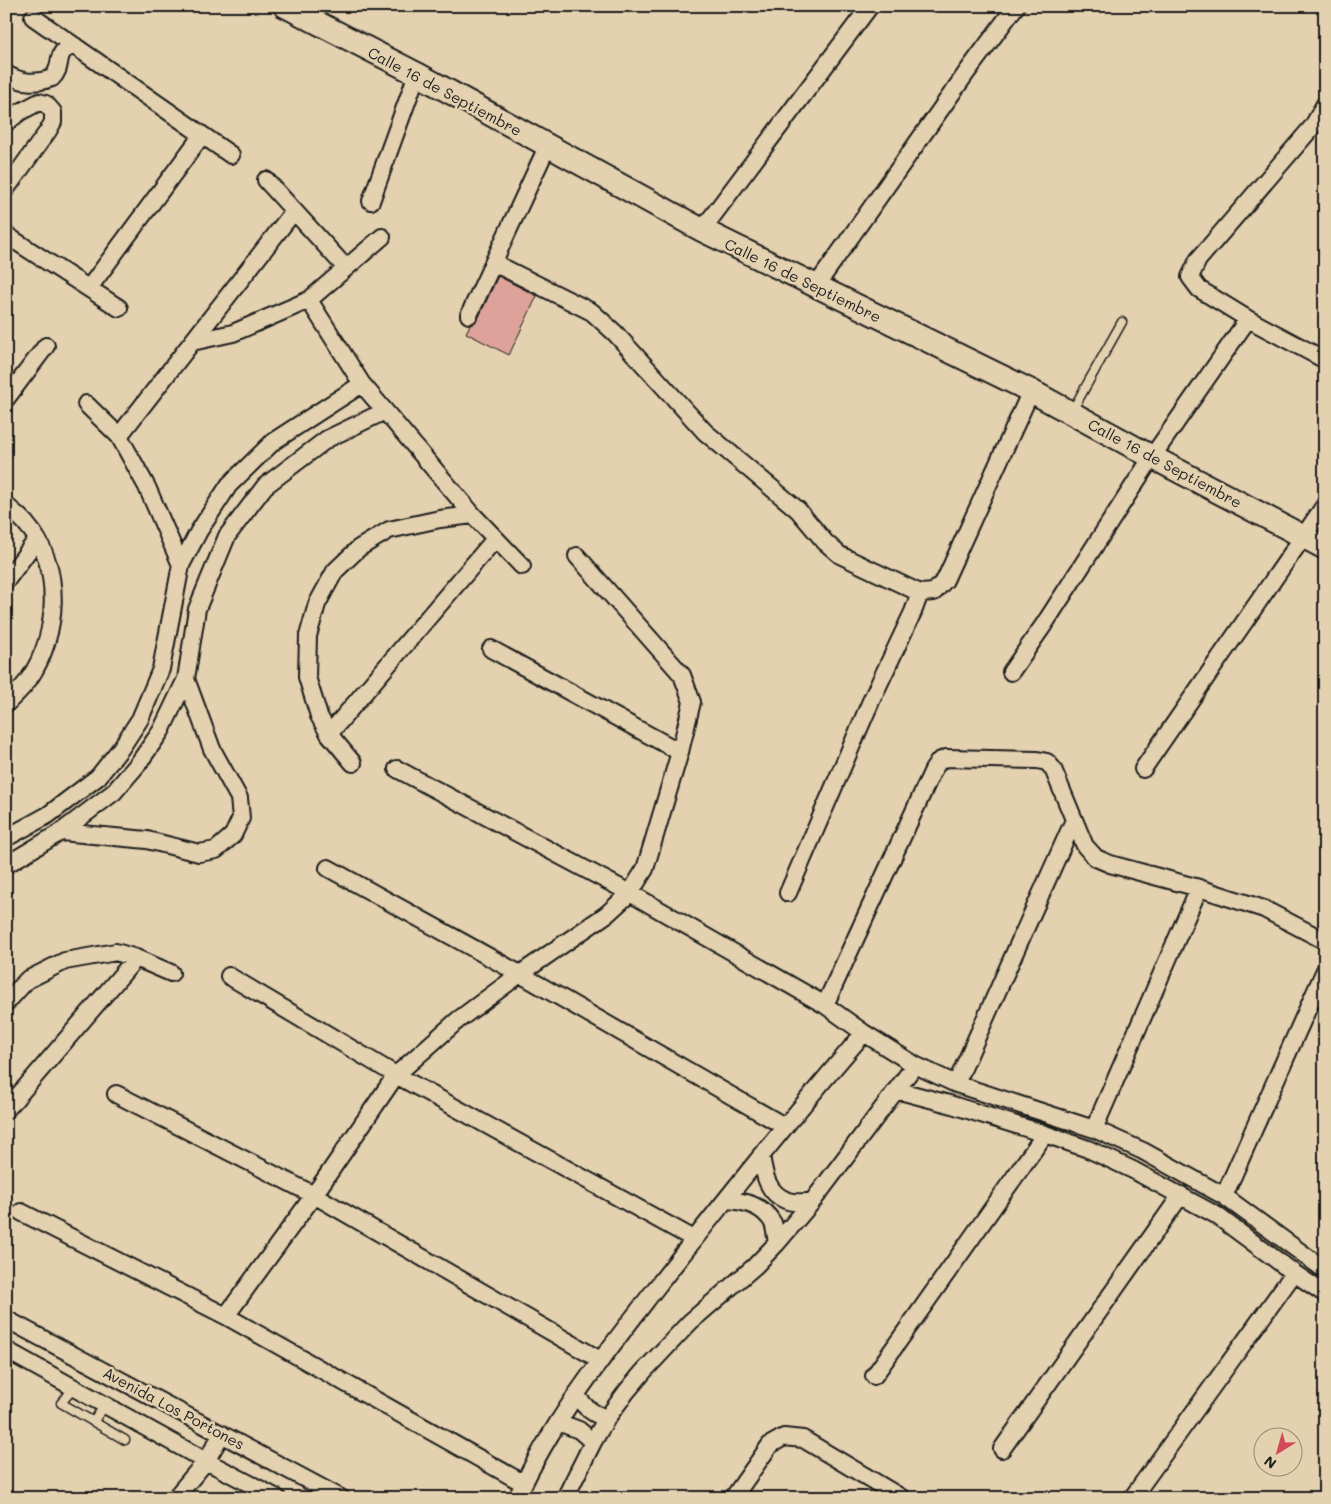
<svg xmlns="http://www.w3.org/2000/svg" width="1331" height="1504" viewBox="0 0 1331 1504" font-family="Mali,sans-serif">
	<rect width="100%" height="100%" fill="#e3d1af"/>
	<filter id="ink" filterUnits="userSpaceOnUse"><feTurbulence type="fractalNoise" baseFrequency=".02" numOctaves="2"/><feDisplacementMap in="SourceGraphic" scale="10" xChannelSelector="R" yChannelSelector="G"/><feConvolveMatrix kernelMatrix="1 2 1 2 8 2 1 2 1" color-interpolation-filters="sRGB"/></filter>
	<g filter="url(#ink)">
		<path fill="#dda39a" stroke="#1c1c1c" d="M 498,276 L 537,296 L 509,355 L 466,333 L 470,325 L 474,323 L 478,319 Z"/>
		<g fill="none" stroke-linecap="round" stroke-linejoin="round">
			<defs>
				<path id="lane" d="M 1072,411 L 1122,322
					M 74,1388 L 61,1403 L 125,1440
					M 93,1422 L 105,1405"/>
				<path id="street" d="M 33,17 L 231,155
					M 6,74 C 22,83 35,84 52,78 C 65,66 52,50 75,46
					M 1325,104 L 1313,126 L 1198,260 L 1190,277 L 1199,289 L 1248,319 L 1325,360
					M 6,123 L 20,112 L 39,102 L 46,104 L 53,112 L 53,122 L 48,131 L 6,189
					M 266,180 L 346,268
					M 371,201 L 417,74
					M 702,230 L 870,6
					M 6,235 L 119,308
					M 494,263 L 592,312 L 615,333 L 705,432 L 798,510 L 825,542 L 840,555 L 920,593 L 934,592 L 945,580 L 1031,391
					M 816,286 L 967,72 L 1016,6
					M 89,288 L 202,135
					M 309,300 L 362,384 L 473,515 L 522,566
					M 469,315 L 547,147
					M 192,342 L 233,333 L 309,300 L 382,237
					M 6,399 L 46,346
					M 86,404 L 119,436 L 147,487 L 181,565
					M 119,436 L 294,211
					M 6,581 L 37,539
					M 491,649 L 680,752
					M 1011,672 L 1045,623 L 1152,457 L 1248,319
					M 6,704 C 14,696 23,688 29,679 C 59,635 63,566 27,525 C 22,518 14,513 8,507
					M 329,734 L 495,539
					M 353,763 L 329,734 L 319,716 L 307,677 L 308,636 L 317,604 L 335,571 L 359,548 L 389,530 L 440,519 L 473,515
					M 397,769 L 630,893 L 825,1005 L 864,1033 L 915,1065 L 956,1084 L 1094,1129 L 1143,1151 L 1224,1196 L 1325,1270
					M 1143,769 L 1325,505
					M 61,832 L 147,840 L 199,853 L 216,850 L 233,835 L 241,818 L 239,798 L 212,749 L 186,679
					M 6,838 L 48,815 L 98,777 L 121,748 L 140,719 L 161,669 L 181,565 L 199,531 L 229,485 L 274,441 L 362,384
					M 6,865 L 61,832 L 114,792 L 138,764 L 161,731 L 186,679 L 197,609 L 227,536 L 265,486 L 327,439 L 385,411
					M 328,868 L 520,974 L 784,1126
					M 788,893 L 871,701 L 913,612 L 920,593
					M 229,976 L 396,1075 L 694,1239
					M 6,1003 L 27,980 L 65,961 L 116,952 L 136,958 L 171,973
					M 825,1005 L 933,770 L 939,761 L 946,758 L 1037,760 L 1047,762 L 1053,769 L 1085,846 L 1096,858 L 1110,864 L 1199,888 L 1264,909 L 1325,941
					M 956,1084 L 1074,820
					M 896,1090 L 949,1104 L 1045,1134 L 1088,1149 L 1133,1170 L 1216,1215 L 1294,1273 L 1325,1294
					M 116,1094 L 314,1195 L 600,1360
					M 6,1110 L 136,958
					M 1094,1129 L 1199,888
					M 761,1155 C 764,1174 767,1194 788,1201 C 795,1203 805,1202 812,1202
					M 1224,1196 L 1325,970
					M 726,1200 C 744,1201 763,1205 773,1223 C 775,1229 776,1237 777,1243
					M 21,1212 L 226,1316 L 523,1483
					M 226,1316 L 314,1195 L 396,1075 L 458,1020 L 520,974 L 607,914 L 630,893 L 645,869 L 680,752 L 692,702 L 682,675 L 577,556
					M 6,1319 L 341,1498
					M 6,1350 L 206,1461 L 277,1498
					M 874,1376 L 1045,1134
					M 576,1394 C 584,1407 592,1414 607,1418
					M 558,1422 L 579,1430 L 593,1442
					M 1002,1449 L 1181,1195
					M 175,1498 L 206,1461 L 222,1434
					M 517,1498 C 552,1420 605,1354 656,1288 C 724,1201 792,1116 864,1033
					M 565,1498 L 593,1442 L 607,1418 L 627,1391 L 643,1372 L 690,1322 L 755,1266 L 777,1243 L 812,1202 L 915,1065
					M 733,1498 L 770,1445 L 784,1437 L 803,1439 L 902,1498
					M 1132,1498 L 1294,1273"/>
				<path id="secondary" d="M 285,6 L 417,74 L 702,230 L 1031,391 L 1152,457 L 1325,548"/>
			</defs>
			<use href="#lane" stroke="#1c1c1c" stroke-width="11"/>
			<use href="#street" stroke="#1c1c1c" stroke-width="20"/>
			<use href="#secondary" stroke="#1c1c1c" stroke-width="26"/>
			<use href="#lane" stroke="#e3d1af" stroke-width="8"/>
			<use href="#street" stroke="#e3d1af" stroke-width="16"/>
			<use href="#secondary" stroke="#e3d1af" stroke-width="22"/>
		</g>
	</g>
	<g text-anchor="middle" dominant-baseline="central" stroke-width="5" stroke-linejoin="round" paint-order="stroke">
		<g font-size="15" fill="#1c1c1c" stroke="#e3d1af">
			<text transform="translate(445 91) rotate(28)">Calle 16 de Septiembre</text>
			<text transform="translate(803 280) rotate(26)">Calle 16 de Septiembre</text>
			<text transform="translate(1165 463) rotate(28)">Calle 16 de Septiembre</text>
			<text transform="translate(174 1408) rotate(28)">Avenida Los Portones</text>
		</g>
	</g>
	<rect width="1331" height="1504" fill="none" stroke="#e3d1af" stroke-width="25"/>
	<rect x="12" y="12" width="1306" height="1479" fill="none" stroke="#1c1c1c" stroke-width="2" filter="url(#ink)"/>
	<g transform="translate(1278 1452) rotate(217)"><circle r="24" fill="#e3d1af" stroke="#938974"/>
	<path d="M0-4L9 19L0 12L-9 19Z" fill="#d1495b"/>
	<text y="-8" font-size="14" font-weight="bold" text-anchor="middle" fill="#1c1c1c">N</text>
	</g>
</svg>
